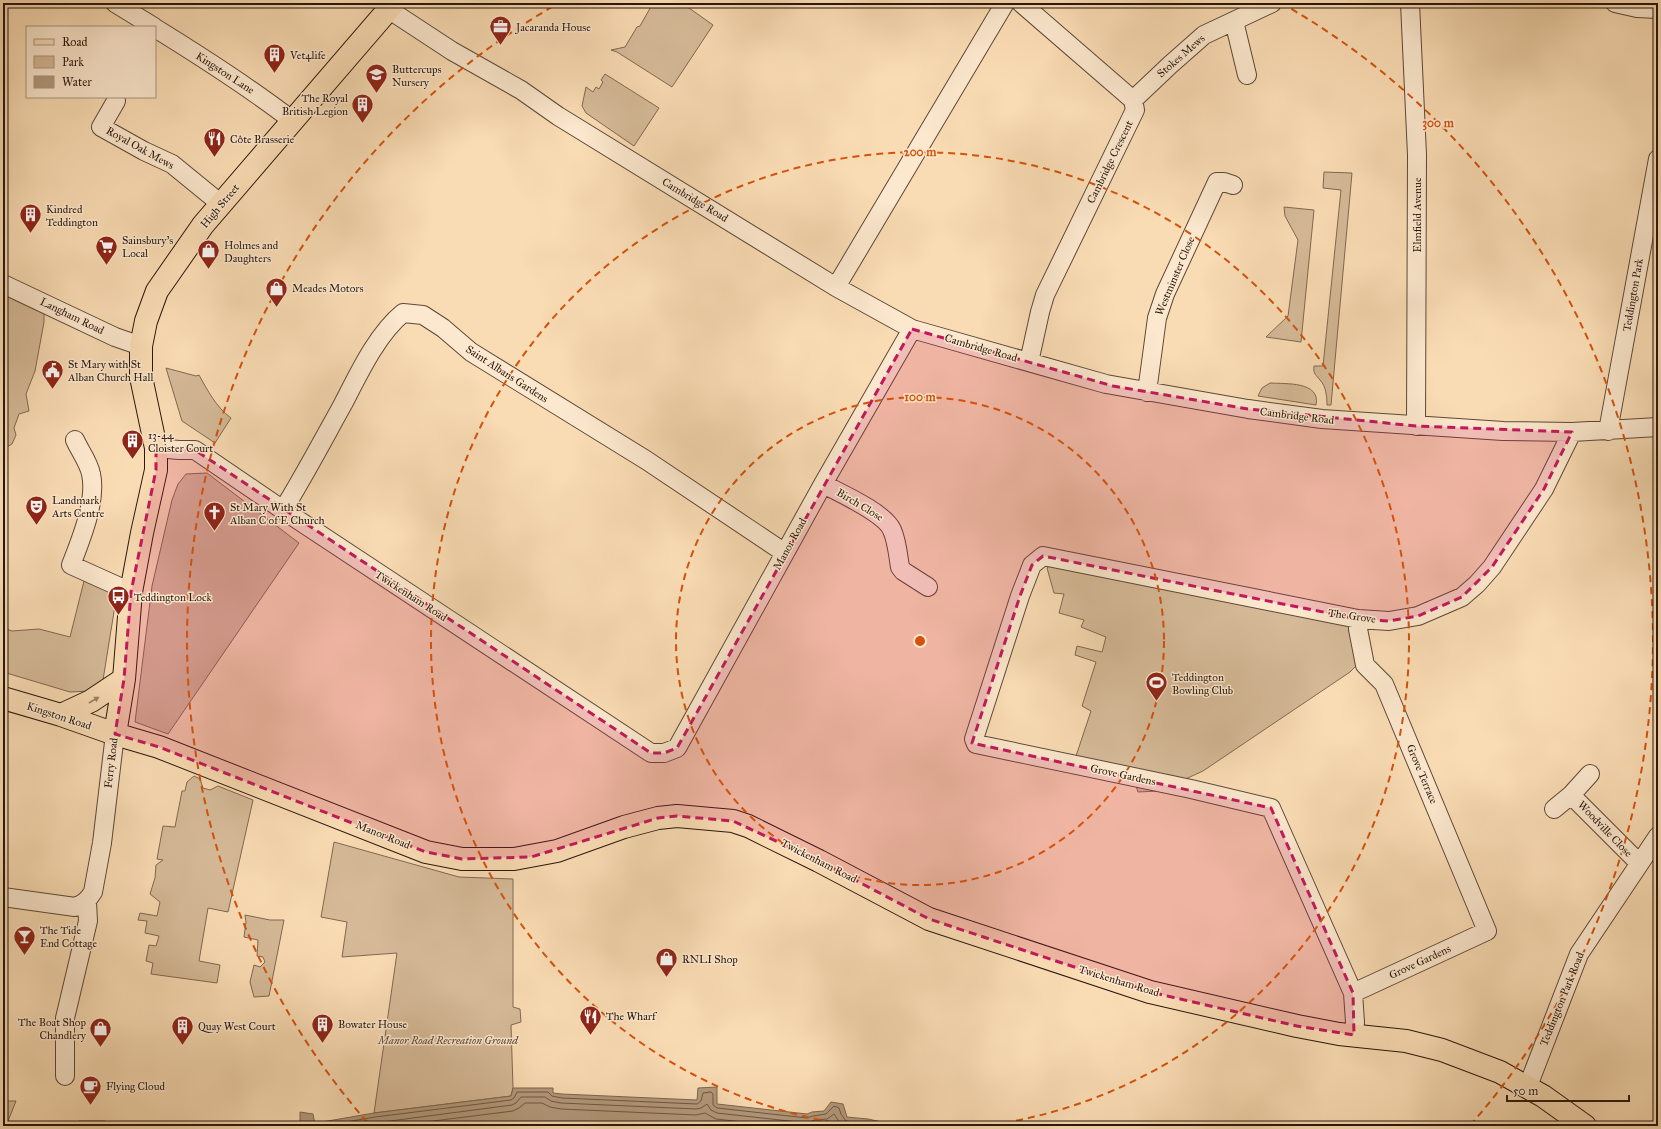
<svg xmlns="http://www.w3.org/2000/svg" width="1661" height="1129" viewBox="0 0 1661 1129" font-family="'IM FELL Great Primer',serif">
	<rect width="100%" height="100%" fill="#fadcb4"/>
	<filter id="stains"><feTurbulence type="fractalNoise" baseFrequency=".005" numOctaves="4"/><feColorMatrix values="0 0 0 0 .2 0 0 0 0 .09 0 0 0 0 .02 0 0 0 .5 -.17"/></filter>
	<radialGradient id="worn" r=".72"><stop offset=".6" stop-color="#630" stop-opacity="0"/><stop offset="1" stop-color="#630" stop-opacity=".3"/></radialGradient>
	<path fill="#d6ba98" stroke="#806852" d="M 653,3 L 682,3 L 713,25 L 672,87 L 617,52 L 611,50 L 625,47 L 637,27 L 640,26 Z
		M 605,74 L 659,108 L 634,146 L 586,113 L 582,106 L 586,87 L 593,92 L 596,87 L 599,89 L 603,82 L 601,80 Z
		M 1324,172 L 1352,173 L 1331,405 L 1327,405 C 1327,397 1326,386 1320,380 C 1316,375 1313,374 1314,366 L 1323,366 L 1341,190 L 1323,188 Z
		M 1284,207 L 1314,210 L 1301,342 L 1266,337 L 1288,316 L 1298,240 L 1285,216 Z
		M 3,294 L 6,296 L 14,296 L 41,309 L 44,314 L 44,322 L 35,371 L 26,394 L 29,411 L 19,414 L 14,428 L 16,435 L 12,444 L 7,447 L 3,457 Z
		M 166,368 L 196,376 L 199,375 C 208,391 216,407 231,418 L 215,443 L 182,421 Z
		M 1270,383 C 1285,384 1321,381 1316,405 L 1258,396 L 1262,388 Z
		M 207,473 L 299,543 L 168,734 L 135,722 L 152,586 L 172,500 L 178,484 L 186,474 Z
		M 1063,555 L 1344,621 L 1353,629 L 1357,665 L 1350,672 L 1203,771 L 1181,781 L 1171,779 L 1158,791 L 1138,792 L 1135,783 L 1085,765 L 1076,756 L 1091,711 L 1082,706 L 1096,662 L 1075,655 L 1077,646 L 1102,652 L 1106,637 L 1081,627 L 1084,620 L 1059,613 L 1064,594 L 1054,593 L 1047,568 Z
		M 84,581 L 117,593 L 103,680 L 89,691 L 70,692 L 3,672 L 3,628 L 12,631 L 39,629 L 70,637 Z
		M 194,776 L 200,779 L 203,788 L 210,790 L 218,786 L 253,800 L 228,912 L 208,908 L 199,961 L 220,965 L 217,983 L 151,974 L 153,963 L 146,961 L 149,945 L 156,946 L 159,936 L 145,933 L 147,921 L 138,920 L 140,913 L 157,916 L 160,902 L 150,894 L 155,878 L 156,865 L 163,860 L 157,859 L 163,826 L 175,827 L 182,791 L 185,791 L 187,782 Z
		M 334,842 L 459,877 L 513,879 L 513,1007 L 520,1009 L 521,1022 L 511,1025 L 513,1088 L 511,1096 L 374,1113 L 397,953 L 342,957 L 347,922 L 321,917 Z
		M 245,915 L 270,920 L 284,920 L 269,996 L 254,997 L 250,982 L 254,965 L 260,967 L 265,962 L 263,957 L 257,956 L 258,940 L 244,937 L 246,922 Z
		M 3,1101 L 16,1101 L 6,1126 L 3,1126 Z"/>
	<path fill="#b3997b" stroke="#7c654f" d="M 717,1087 L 717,1104 L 807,1114 L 812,1112 L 824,1111 L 831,1102 L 843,1104 L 847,1117 L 868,1119 L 900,1126 L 265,1126 L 300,1124 L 300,1112 L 313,1114 L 315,1124 L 322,1122 L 374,1113 L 511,1096 L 513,1088 L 553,1088 L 553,1093 L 562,1094 L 697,1100 L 698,1088 Z
		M 79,1121 L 105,1121 L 109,1126 L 78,1126 Z"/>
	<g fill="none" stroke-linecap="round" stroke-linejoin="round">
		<path stroke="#6e5844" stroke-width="1" d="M 322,1126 L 375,1117 L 511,1100 L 514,1098 L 517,1092 L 548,1092 L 552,1096 L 562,1098 L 697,1104 L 701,1101 L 703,1093 L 711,1092 L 713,1094 L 713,1105 L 717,1108 L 807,1118 L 813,1116 L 826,1114 L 834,1106 L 839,1108 L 841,1114 L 846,1121 L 881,1126
			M 352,1126 L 512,1105 L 516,1103 L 521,1097 L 545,1097 L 551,1101 L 561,1103 L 696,1109 L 701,1108 L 707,1104 L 711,1110 L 717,1113 L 807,1123 L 815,1120 L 827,1119 L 834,1114 L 840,1123 L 845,1126
			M 393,1126 L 513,1111 L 519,1108 L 525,1103 L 542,1103 L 550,1107 L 561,1109 L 696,1115 L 705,1113 L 716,1119 L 778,1126"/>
		<defs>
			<path id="minor" d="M 115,3 L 154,27
				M 1021,3 L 1133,100 L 1135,110 L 1045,295 L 1040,312 L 1029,362
				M 1410,3 L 1417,155 L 1416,426
				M 1615,3 L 1637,8 L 1658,9
				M 388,9 L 452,51 L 521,90 L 558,116 L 836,287 L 912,329 L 1106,384 L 1248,409 L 1322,419 L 1503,431 L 1572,432 L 1658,427
				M 1234,21 L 1247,75
				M 155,28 C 202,57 249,87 293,121
				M 1133,100 L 1170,65 L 1204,35 L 1272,3
				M 116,101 L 101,127 L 144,151 L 172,164 L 221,204
				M 3,284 L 115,337 L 141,346
				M 836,287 L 1005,3
				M 1147,392 L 1157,318 L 1165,294 L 1217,182 L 1224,182 L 1233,185
				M 1608,431 L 1658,159
				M 75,440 C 80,451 89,463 91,474 C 97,501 81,539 71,565 L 131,592
				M 156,448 L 179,450 L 195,450 L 283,510 L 651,753 L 664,753 L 677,748 L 823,484 L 912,329
				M 823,484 C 840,493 885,513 892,530 C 897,541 898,555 900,567 L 903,571 L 928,587
				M 283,510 C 304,476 323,440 343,404 C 358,375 377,334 403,313 L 423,315 L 443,328 L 471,352 L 646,460 L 785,553
				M 1571,795 L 1639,863
				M 1554,809 L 1571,795 L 1590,774
				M 3,897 L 75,907 C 84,904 88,900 93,892 L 102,843 L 115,734
				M 1353,993 L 1271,808 L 1191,789 L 976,744 L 974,739 L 1020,596 L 1032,565 L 1043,556 L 1358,619 L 1389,621 L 1418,616 L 1462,597 L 1477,584 L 1492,567 L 1544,489 L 1572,432
				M 1354,1035 L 1355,1022 L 1353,993 L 1487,931 L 1384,684 L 1365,665 L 1358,629 L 1358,619
				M 65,1076 L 65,1018 L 88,921 L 87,902
				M 1528,1086 L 1579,954 L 1658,836"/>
			<path id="major" d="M 3,698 L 61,715 L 115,734 L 159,747 L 426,852 L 462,859 L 514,859 L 557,851 L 624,827 L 658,818 L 677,816 L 733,821 L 748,826 L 819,861 L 929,919 L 1150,992 L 1297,1026 L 1339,1034 L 1406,1041 L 1442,1050 L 1500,1072 L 1543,1096 L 1585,1126
				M 61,715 L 91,701 L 124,679
				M 115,734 L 124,679 L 131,592 L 142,533 L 156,470 L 156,448 L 141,377 L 141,346 L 146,321 L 157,291 L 203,225 L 394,3"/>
		</defs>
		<use href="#minor" stroke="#5d4837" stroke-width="20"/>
		<use href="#major" stroke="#29160d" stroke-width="24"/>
		<use href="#minor" stroke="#fce8ce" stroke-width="18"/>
		<use href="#major" stroke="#fadcb4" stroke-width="22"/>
	</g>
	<defs><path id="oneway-solid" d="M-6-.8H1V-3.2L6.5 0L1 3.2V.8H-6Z"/></defs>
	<use fill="#9c8369" href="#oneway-solid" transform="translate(94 700) rotate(-30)"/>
	<path fill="#c2185b" fill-opacity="0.2" stroke="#c2185b" stroke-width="3" stroke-dasharray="8 5" stroke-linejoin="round" d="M 912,329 L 1113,386 L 1248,409 L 1416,426 L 1572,432 L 1544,489 L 1492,567 L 1462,597 L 1418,616 L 1389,621 L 1358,619 L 1043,556 L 1032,565 L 1020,596 L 972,743 L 1271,808 L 1353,993 L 1354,1035 L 1297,1026 L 1150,992 L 929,919 L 819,861 L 733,821 L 677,816 L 658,818 L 531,857 L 462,859 L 426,852 L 159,747 L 115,734 L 124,679 L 131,592 L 156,470 L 156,448 L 195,450 L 651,753 L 664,753 L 677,748 Z"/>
	<g fill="none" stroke="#d5520c" stroke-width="2" stroke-dasharray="7 5">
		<circle cx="920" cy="641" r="244"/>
		<path d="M856 1126A489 489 0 1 1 984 1126"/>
		<path d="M367 1122A733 733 0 0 1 559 3M1281 3A733 733 0 0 1 1473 1122"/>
	</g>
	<defs>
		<symbol id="office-pin" viewBox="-11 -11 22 30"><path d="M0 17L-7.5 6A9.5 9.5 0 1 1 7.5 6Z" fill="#8f2418" stroke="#fce8ce"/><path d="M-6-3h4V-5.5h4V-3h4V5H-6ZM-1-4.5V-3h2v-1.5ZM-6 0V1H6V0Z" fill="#fff"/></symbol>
		<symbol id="building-pin" viewBox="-11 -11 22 30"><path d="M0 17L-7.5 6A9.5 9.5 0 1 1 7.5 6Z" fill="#8f2418" stroke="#fce8ce"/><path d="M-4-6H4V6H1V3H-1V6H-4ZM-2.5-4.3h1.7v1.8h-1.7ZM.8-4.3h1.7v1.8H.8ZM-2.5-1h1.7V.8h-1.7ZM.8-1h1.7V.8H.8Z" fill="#fff"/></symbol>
		<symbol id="school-pin" viewBox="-11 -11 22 30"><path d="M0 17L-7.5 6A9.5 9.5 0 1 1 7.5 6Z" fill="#8f2418" stroke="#fce8ce"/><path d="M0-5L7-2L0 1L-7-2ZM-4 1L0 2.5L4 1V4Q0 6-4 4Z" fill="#fff"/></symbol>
		<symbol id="restaurant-pin" viewBox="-11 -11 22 30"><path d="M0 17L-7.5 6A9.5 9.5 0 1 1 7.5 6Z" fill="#8f2418" stroke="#fce8ce"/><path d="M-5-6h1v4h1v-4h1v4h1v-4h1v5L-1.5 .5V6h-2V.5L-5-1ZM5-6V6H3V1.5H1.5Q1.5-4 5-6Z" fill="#fff"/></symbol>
		<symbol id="supermarket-pin" viewBox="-11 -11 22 30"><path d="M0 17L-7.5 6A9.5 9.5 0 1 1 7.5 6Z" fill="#8f2418" stroke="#fce8ce"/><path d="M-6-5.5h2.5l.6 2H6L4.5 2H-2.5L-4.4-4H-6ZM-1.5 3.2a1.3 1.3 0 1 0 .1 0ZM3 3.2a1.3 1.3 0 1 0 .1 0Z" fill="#fff"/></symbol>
		<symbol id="shop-pin" viewBox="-11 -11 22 30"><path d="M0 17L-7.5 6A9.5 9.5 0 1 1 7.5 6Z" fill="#8f2418" stroke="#fce8ce"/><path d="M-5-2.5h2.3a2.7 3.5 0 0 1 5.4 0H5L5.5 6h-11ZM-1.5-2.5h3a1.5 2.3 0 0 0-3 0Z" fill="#fff"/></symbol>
		<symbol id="civic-pin" viewBox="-11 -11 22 30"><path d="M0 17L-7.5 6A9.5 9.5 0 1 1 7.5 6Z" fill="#8f2418" stroke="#fce8ce"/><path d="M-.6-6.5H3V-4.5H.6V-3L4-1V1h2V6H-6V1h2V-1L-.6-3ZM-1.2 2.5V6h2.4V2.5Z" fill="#fff"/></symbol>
		<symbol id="theatre-pin" viewBox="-11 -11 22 30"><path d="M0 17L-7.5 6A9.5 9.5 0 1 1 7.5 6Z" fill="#8f2418" stroke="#fce8ce"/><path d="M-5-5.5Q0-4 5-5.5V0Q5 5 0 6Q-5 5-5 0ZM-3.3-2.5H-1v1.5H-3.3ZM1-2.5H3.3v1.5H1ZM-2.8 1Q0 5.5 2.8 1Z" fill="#fff"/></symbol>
		<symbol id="church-pin" viewBox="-11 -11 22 30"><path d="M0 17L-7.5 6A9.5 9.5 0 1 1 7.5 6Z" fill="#8f2418" stroke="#fce8ce"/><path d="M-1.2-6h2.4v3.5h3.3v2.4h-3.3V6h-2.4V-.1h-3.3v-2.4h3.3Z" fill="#fff"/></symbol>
		<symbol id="bus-pin" viewBox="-11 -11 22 30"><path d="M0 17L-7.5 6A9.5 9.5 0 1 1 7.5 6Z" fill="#8f2418" stroke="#fce8ce"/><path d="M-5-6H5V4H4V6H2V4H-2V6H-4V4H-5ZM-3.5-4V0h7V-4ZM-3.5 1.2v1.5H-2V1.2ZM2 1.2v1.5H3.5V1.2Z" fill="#fff"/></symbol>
		<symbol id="stadium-pin" viewBox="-11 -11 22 30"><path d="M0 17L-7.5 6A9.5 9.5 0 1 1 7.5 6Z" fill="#8f2418" stroke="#fce8ce"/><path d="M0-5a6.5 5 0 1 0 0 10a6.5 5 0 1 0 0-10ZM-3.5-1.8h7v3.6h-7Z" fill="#fff"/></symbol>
		<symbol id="bar-pin" viewBox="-11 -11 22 30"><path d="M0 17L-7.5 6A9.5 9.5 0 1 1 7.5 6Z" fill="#8f2418" stroke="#fce8ce"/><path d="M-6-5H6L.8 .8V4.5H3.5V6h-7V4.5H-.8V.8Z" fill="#fff"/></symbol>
		<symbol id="cafe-pin" viewBox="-11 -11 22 30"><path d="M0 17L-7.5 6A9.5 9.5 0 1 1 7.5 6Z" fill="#8f2418" stroke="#fce8ce"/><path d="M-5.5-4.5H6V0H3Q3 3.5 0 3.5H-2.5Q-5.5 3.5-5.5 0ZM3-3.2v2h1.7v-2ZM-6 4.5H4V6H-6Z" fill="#fff"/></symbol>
	</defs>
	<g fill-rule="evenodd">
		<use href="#office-pin" x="488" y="14" width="25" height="34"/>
		<use href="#building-pin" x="262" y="42" width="25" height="34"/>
		<use href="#school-pin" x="364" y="62" width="25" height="34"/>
		<use href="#building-pin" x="350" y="92" width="25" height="34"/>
		<use href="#restaurant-pin" x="202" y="126" width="25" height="34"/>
		<use href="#building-pin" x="18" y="202" width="25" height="34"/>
		<use href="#supermarket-pin" x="94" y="234" width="25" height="34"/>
		<use href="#shop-pin" x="196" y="238" width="25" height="34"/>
		<use href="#shop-pin" x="264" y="276" width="25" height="34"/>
		<use href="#civic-pin" x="40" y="358" width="25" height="34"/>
		<use href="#building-pin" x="120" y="428" width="25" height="34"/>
		<use href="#theatre-pin" x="24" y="494" width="25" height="34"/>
		<use href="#church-pin" x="202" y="500" width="25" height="34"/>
		<use href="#bus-pin" x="106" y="584" width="25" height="34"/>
		<use href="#stadium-pin" x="1144" y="670" width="25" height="34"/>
		<use href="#bar-pin" x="12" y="924" width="25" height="34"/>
		<use href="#shop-pin" x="654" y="946" width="25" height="34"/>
		<use href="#restaurant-pin" x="578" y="1004" width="25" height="34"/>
		<use href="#building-pin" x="310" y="1012" width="25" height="34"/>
		<use href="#building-pin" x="170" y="1014" width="25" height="34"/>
		<use href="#shop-pin" x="88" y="1016" width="25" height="34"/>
		<use href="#cafe-pin" x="78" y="1074" width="25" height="34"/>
	</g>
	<g text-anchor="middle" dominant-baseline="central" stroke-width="3" stroke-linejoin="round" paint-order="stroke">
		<g font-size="11" fill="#29160d" stroke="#fce8ce" text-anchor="start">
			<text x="516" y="27">Jacaranda House</text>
			<text x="290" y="55">Vet4life</text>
			<text x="392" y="69">Buttercups<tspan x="392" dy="13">Nursery</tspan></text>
			<text x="348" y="98" text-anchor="end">The Royal<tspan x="348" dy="13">British Legion</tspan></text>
			<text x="230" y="139">Côte Brasserie</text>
			<text x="46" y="209">Kindred<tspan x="46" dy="13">Teddington</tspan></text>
			<text x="122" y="240">Sainsbury's<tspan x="122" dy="13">Local</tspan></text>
			<text x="224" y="245">Holmes and<tspan x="224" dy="13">Daughters</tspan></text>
			<text x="292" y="288">Meades Motors</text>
			<text x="68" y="364">St Mary with St<tspan x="68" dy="13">Alban Church Hall</tspan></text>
			<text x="148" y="435">13-44<tspan x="148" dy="13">Cloister Court</tspan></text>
			<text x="52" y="500">Landmark<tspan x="52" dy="13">Arts Centre</tspan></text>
			<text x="230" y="507">St Mary With St<tspan x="230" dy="13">Alban C of E Church</tspan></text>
			<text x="134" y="597">Teddington Lock</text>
			<text x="1172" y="677">Teddington<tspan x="1172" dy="13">Bowling Club</tspan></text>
			<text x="40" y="930">The Tide<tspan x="40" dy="13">End Cottage</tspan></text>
			<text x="682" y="959">RNLI Shop</text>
			<text x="606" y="1016">The Wharf</text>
			<text x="86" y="1022" text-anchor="end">The Boat Shop<tspan x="86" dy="13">Chandlery</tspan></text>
			<text x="338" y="1024">Bowater House</text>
			<text x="198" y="1026">Quay West Court</text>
			<text x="106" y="1086">Flying Cloud</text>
		</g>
		<g font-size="11" fill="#29160d" stroke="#fce8ce">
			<text transform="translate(1181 56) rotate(-41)">Stokes Mews</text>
			<text transform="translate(225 73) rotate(33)">Kingston Lane</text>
			<text transform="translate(140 148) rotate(29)">Royal Oak Mews</text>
			<text transform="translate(1110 162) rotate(-64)">Cambridge Crescent</text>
			<text transform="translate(695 200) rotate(31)">Cambridge Road</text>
			<text transform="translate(220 206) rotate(-50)">High Street</text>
			<text transform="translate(1417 215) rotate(-90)">Elmfield Avenue</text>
			<text transform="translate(1175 276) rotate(-67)">Westminster Close</text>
			<text transform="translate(1633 295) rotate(-80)">Teddington Park</text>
			<text transform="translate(72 316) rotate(26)">Langham Road</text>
			<text transform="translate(981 348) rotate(16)">Cambridge Road</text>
			<text transform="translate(507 374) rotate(33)">Saint Albans Gardens</text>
			<text transform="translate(1297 416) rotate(7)">Cambridge Road</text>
			<text transform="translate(860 505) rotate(31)">Birch Close</text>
			<text transform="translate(790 544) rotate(-61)">Manor Road</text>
			<text transform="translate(411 596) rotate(33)">Twickenham Road</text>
			<text transform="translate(1352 616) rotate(8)">The Grove</text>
			<text transform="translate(59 716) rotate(18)">Kingston Road</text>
			<text transform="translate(111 763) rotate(-83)">Ferry Road</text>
			<text transform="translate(1422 774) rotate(67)">Grove Terrace</text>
			<text transform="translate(1123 775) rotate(12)">Grove Gardens</text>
			<text transform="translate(1605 829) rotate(46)">Woodville Close</text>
			<text transform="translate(383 835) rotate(22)">Manor Road</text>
			<text transform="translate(819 861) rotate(27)">Twickenham Road</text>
			<text transform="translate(1420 962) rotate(-25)">Grove Gardens</text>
			<text transform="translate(1119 981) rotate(17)">Twickenham Road</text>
			<text transform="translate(1562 999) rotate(-68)">Teddington Park Road</text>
		</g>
		<g font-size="11" font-style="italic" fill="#5d4737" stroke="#fce8ce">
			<text x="448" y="1040">Manor Road Recreation Ground</text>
		</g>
	</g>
	<circle cx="920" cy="641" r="6" fill="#d5520c" stroke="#fce8ce" stroke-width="2"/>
	<g font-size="12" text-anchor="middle" font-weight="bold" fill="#d5520c" stroke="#fce8ce" stroke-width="3" stroke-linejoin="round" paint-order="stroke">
		<text x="1438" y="127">300 m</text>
		<text x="920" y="156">200 m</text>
		<text x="920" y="401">100 m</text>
	</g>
	<rect width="1661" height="1129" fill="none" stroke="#fadcb4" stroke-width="16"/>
	<rect x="4" y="4" width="1653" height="1121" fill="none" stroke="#29160d" stroke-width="2"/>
	<rect x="8" y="8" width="1645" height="1113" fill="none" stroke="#29160d"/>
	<rect x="26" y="26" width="130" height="72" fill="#fce8ce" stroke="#a89481"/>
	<rect x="34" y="39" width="20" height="6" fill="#fadcb4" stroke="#a89481"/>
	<text x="62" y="46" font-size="12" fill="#29160d">Road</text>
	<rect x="34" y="56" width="20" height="12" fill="#d6ba98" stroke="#a89481"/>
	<text x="62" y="66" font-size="12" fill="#29160d">Park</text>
	<rect x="34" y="76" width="20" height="12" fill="#b3997b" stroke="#a89481"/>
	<text x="62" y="86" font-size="12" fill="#29160d">Water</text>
	<path d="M1507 1095v6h122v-6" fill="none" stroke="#29160d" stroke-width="2"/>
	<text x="1513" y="1095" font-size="12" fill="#29160d" stroke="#fce8ce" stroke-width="3" paint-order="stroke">50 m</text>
	<rect width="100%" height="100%" filter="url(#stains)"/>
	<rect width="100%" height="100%" fill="url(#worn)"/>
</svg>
